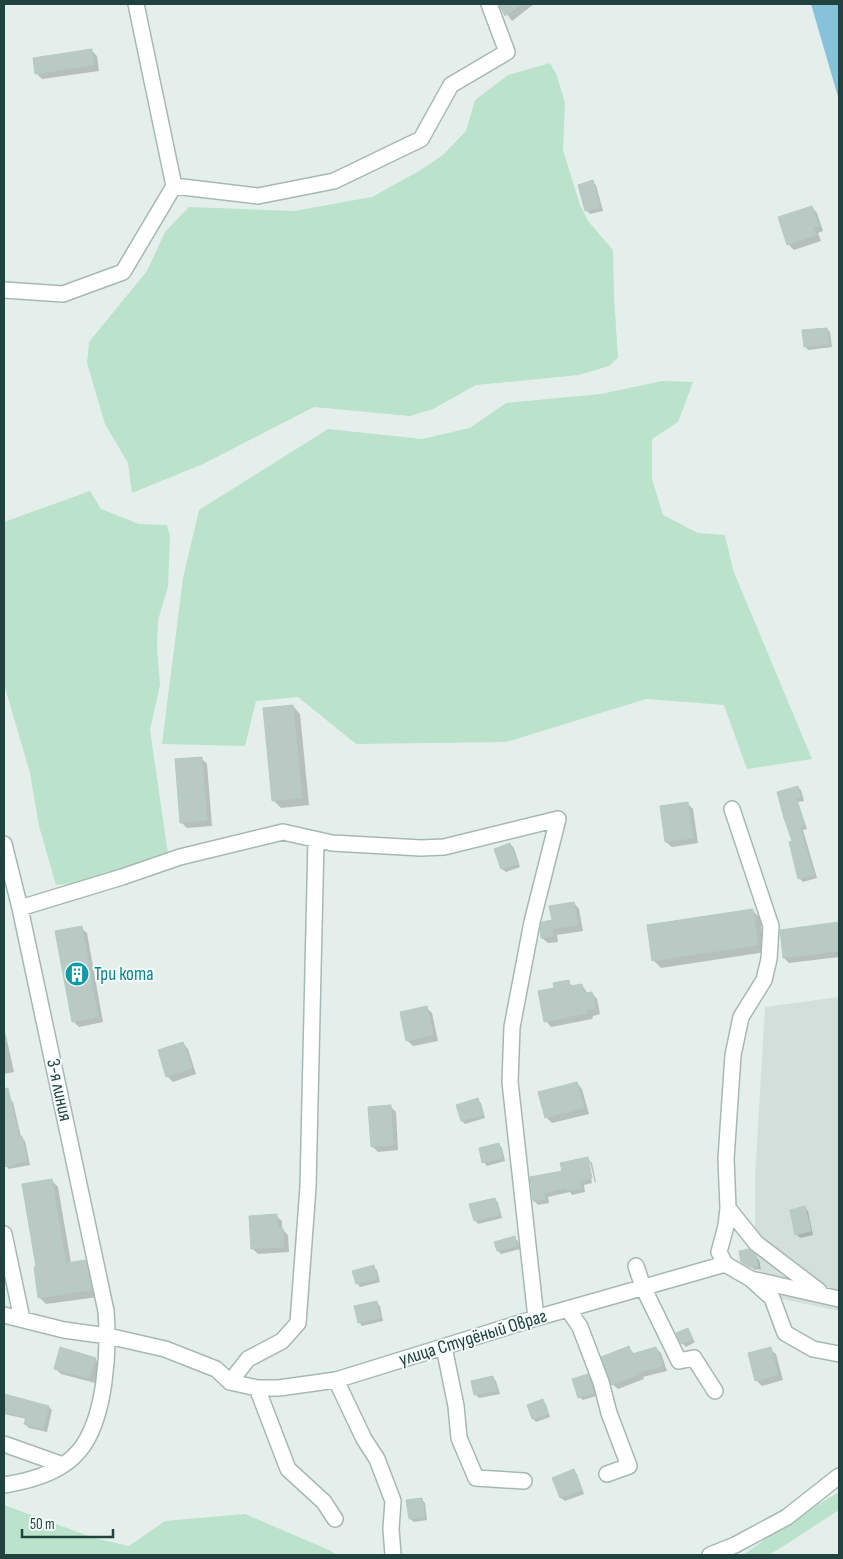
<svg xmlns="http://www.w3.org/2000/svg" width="843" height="1559" viewBox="0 0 843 1559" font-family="'Sofia Sans Condensed',sans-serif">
	<rect width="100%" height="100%" fill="#e4efec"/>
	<path fill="#d2dfdb" d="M 839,997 L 839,1311 L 777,1298 L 765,1282 L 760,1273 L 755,1248 L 755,1177 L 765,1007 Z"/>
	<path fill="#bbe2cb" d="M 550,63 L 557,76 L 565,103 L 563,150 L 580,205 L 588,221 L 613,250 L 614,296 L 618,358 L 609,366 L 579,375 L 476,385 L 433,409 L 410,416 L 314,407 L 203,464 L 132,493 L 128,463 L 105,424 L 87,363 L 89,342 L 147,271 L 165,232 L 189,207 L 294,211 L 372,197 L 419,171 L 443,155 L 466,131 L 475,100 L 508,75 Z
		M 662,381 L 693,382 L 678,422 L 652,439 L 652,479 L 663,515 L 698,533 L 725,535 L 733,570 L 812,759 L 747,769 L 724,705 L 646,699 L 506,742 L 356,744 L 298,697 L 256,701 L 245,746 L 162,744 L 183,578 L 199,510 L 328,429 L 422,439 L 470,428 L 506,403 L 601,394 Z
		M 90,491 L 101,509 L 139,524 L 167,525 L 170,536 L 168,587 L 158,620 L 157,647 L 160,685 L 150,730 L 168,854 L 84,882 L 56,885 L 39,826 L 30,773 L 4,684 L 4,522 Z
		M 839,1492 L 839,1510 L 779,1549 L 768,1555 L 743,1555 L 794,1519 Z
		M 4,1505 L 94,1538 L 129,1546 L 165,1521 L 245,1514 L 329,1550 L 337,1555 L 4,1555 Z"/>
	<path fill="#86c2da" d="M 811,4 L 839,4 L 839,100 Z"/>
	<path fill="#0003" d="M 503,4 L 534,4 L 512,21 L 502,7 Z
		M 91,50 L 97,56 L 99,71 L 42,79 L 37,74 Z
		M 593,182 L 596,185 L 603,211 L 590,214 L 586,210 Z
		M 812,207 L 817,213 L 823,231 L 818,233 L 821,241 L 794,250 L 788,244 Z
		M 827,329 L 830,332 L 832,347 L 808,350 L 805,346 Z
		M 293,706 L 300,714 L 309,805 L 281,808 L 273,800 Z
		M 201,758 L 207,764 L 212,826 L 187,828 L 181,822 Z
		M 797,787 L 801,790 L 804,801 L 798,802 L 807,829 L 803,830 L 817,878 L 803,882 L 799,878 L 793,842 L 785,818 Z
		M 687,803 L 693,809 L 698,843 L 672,847 L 666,842 Z
		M 510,844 L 514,848 L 520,867 L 506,872 L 502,869 L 496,849 Z
		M 574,903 L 579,909 L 583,931 L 557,935 L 558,942 L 548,943 L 542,938 L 553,921 Z
		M 753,911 L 760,918 L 765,952 L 661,968 L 653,960 Z
		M 839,924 L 839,957 L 789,963 L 784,958 L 782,931 Z
		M 81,928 L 87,933 L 103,1022 L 79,1027 L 73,1021 Z
		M 568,982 L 574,987 L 582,985 L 588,994 L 592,993 L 597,999 L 600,1014 L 593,1016 L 592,1019 L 551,1027 L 546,1021 L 556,989 Z
		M 426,1007 L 432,1013 L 438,1041 L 413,1046 L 408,1041 Z
		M 4,1027 L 14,1072 L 4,1074 Z
		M 183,1043 L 188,1049 L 196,1074 L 173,1082 L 167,1076 Z
		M 577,1083 L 582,1089 L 589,1114 L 552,1123 L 546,1117 Z
		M 9,1099 L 13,1102 L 21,1137 L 25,1141 L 30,1165 L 9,1169 L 6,1166 L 4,1158 L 4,1100 Z
		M 477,1100 L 481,1103 L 485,1118 L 465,1124 L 462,1121 Z
		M 390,1106 L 396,1112 L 398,1150 L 378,1152 L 372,1146 Z
		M 498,1144 L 502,1148 L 505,1161 L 487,1166 L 484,1162 Z
		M 587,1158 L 592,1163 L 596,1182 L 595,1183 L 590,1162 L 587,1162 L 592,1183 L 584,1185 L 585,1192 L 572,1195 L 570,1192 L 548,1197 L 549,1203 L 538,1205 L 534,1201 L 564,1172 Z
		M 51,1180 L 58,1187 L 71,1263 L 85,1261 L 92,1268 L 98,1297 L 46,1304 L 39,1297 Z
		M 495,1199 L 498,1203 L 502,1218 L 478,1224 L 475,1220 Z
		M 805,1208 L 808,1211 L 813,1235 L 800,1238 L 796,1234 Z
		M 276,1216 L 282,1221 L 282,1229 L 288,1235 L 289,1252 L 258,1254 L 252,1248 Z
		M 514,1238 L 518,1241 L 520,1249 L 501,1254 L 498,1251 Z
		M 755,1256 L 759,1260 L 761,1269 L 755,1270 L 744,1262 Z
		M 373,1267 L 377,1270 L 380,1282 L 360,1287 L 357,1283 Z
		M 376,1302 L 380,1306 L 383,1321 L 362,1326 L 359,1322 Z
		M 687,1329 L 695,1342 L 686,1347 L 682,1343 Z
		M 629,1348 L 635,1355 L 656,1348 L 661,1353 L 667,1371 L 643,1377 L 644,1379 L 618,1389 L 612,1384 Z
		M 770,1349 L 776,1354 L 783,1380 L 762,1386 L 756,1380 Z
		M 95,1359 L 101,1365 L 95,1383 L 61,1374 L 55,1368 Z
		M 588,1375 L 591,1379 L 596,1396 L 583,1400 L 579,1397 Z
		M 493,1378 L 496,1381 L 500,1394 L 479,1398 L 475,1394 Z
		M 4,1396 L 49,1407 L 52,1410 L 47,1432 L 29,1428 L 25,1424 L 27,1419 L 4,1414 Z
		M 542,1401 L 546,1404 L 550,1417 L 536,1422 L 533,1419 Z
		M 573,1471 L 577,1474 L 584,1494 L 565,1501 L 561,1498 L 554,1478 Z
		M 421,1499 L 425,1503 L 427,1520 L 414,1522 L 410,1519 Z"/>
	<path fill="#b9cac5" stroke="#b5cac4" d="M 499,4 L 522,4 L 505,16 Z
		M 92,49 L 94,65 L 35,74 L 33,58 Z
		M 593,180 L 600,207 L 585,211 L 578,185 Z
		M 812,206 L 819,226 L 813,227 L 816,235 L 787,245 L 778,217 Z
		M 827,328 L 829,344 L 804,347 L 802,330 Z
		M 293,705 L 302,798 L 272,801 L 263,708 Z
		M 202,757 L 207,820 L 180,823 L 175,759 Z
		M 798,786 L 801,797 L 796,799 L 805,825 L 800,827 L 814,875 L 798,879 L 789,842 L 792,841 L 784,818 L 777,792 Z
		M 688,802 L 693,838 L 665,842 L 660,806 Z
		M 510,843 L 518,864 L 501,869 L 494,849 Z
		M 574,902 L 578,925 L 552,929 L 553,936 L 541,938 L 540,931 L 542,922 L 552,920 L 549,906 Z
		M 753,909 L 758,945 L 652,961 L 647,925 Z
		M 839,922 L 839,951 L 783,958 L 780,930 Z
		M 82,926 L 98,1017 L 72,1022 L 55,931 Z
		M 569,980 L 570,986 L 582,984 L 584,993 L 592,992 L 596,1009 L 587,1010 L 587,1013 L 544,1022 L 538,991 L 554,988 L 553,983 Z
		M 427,1006 L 433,1035 L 406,1041 L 400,1012 Z
		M 183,1042 L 192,1068 L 166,1077 L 158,1050 Z
		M 577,1082 L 584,1108 L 545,1118 L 538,1092 Z
		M 8,1088 L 19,1137 L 22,1136 L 27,1161 L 4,1167 L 4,1089 Z
		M 478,1098 L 483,1115 L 461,1121 L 456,1105 Z
		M 391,1105 L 393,1145 L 371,1147 L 368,1107 Z
		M 499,1143 L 502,1158 L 482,1163 L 479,1148 Z
		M 588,1157 L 592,1178 L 580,1181 L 581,1188 L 567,1191 L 566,1188 L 544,1193 L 545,1199 L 533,1201 L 530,1177 L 562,1171 L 560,1163 Z
		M 52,1179 L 66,1263 L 86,1260 L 92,1290 L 38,1298 L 34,1267 L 36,1267 L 22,1184 Z
		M 495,1198 L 499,1215 L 474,1221 L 469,1204 Z
		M 805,1206 L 811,1231 L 795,1235 L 790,1210 Z
		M 277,1214 L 278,1228 L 283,1228 L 284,1247 L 251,1249 L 249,1216 Z
		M 515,1236 L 517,1246 L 497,1251 L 494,1242 Z
		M 749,1249 L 756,1255 L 758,1266 L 750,1267 L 741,1262 L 739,1251 Z
		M 374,1265 L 377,1279 L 356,1284 L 352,1271 Z
		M 377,1301 L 380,1318 L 358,1323 L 354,1306 Z
		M 688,1328 L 693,1339 L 681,1344 L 676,1333 Z
		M 629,1346 L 632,1354 L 656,1347 L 663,1366 L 639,1372 L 640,1374 L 611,1385 L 601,1357 Z
		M 60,1347 L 96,1358 L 89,1378 L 54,1369 Z
		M 771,1347 L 778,1375 L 755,1381 L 748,1353 Z
		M 588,1374 L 593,1393 L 578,1398 L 572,1379 Z
		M 493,1376 L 497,1391 L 474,1395 L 471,1381 Z
		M 4,1394 L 49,1406 L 43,1429 L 24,1424 L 26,1417 L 4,1412 Z
		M 543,1399 L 548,1414 L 532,1419 L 527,1405 Z
		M 574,1469 L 582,1490 L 560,1498 L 552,1478 Z
		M 422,1498 L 425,1517 L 409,1519 L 406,1500 Z"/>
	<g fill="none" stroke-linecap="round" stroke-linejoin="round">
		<defs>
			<path id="minor" d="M 136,4 L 174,186
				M 4,290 L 63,294 L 123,272 L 174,186 L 258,196 L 334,181 L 421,139 L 451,85 L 507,52 L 489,4
				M 4,844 L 20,908 L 106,1311 C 109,1350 106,1419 79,1451 C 62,1472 30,1481 4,1485
				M 20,908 L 122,877 L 180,857 L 283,832 L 332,843 L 421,848 L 444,847 L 558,819 L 532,922 L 512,1027 L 510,1082 L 536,1318
				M 728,1208 L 756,1243 L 819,1291
				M 4,1234 L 22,1319
				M 725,1264 L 719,1252 L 726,1226 L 728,1208 L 726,1159 L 733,1055 L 741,1017 L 764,980 L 769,959 L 771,926 L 732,809
				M 636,1266 L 643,1287 L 679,1361 L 694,1358 L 715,1391
				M 752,1280 L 772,1298 L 785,1333 L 813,1349 L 839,1354
				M 568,1309 L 580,1327 L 601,1382 L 609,1413 L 629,1466 L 607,1474
				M 4,1315 L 64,1330 L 108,1336 L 165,1349 L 216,1369 L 230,1382 L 257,1388 L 279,1388 L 336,1380 L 536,1318 L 725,1264 L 751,1279 L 839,1299
				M 444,1347 L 456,1406 L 459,1438 L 476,1478 L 524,1481
				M 336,1380 L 364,1439 L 377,1459 L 393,1501 L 391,1529 L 393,1555
				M 230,1382 L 248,1359 L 282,1341 L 298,1323 L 308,1187 L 316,840
				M 257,1388 L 288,1469 L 324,1502 L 335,1519
				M 4,1444 L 63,1465
				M 710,1555 L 735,1545 L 787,1517 L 839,1476"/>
		</defs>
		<use href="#minor" stroke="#a6b8b5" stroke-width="18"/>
		<use href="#minor" stroke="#fff" stroke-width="15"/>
	</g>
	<defs>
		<symbol id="building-disc" viewBox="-11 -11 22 22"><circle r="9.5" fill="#0f9aa8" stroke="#f5fbf9"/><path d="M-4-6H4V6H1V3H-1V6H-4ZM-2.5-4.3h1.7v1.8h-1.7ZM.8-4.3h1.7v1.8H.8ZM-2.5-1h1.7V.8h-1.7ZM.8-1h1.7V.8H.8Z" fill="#fff"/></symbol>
	</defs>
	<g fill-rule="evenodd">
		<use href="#building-disc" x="63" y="960" width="28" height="28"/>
	</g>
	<g text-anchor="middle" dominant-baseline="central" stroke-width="4" stroke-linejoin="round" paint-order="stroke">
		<g font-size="19" fill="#0d838f" stroke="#f5fbf9" text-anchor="start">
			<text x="94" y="974">Три кота</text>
		</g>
		<g font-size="19" fill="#21433f" stroke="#f5fbf9">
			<text transform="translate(59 1090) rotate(78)">3-я линия</text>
			<text transform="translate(473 1338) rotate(-17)">улица Студёный Овраг</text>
		</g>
	</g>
	<rect width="843" height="1559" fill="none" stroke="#21433f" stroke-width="10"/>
	<path d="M22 1529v8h91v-8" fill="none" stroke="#21433f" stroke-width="2.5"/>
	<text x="30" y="1529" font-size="15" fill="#21433f" stroke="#f5fbf9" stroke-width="4" paint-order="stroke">50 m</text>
</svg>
